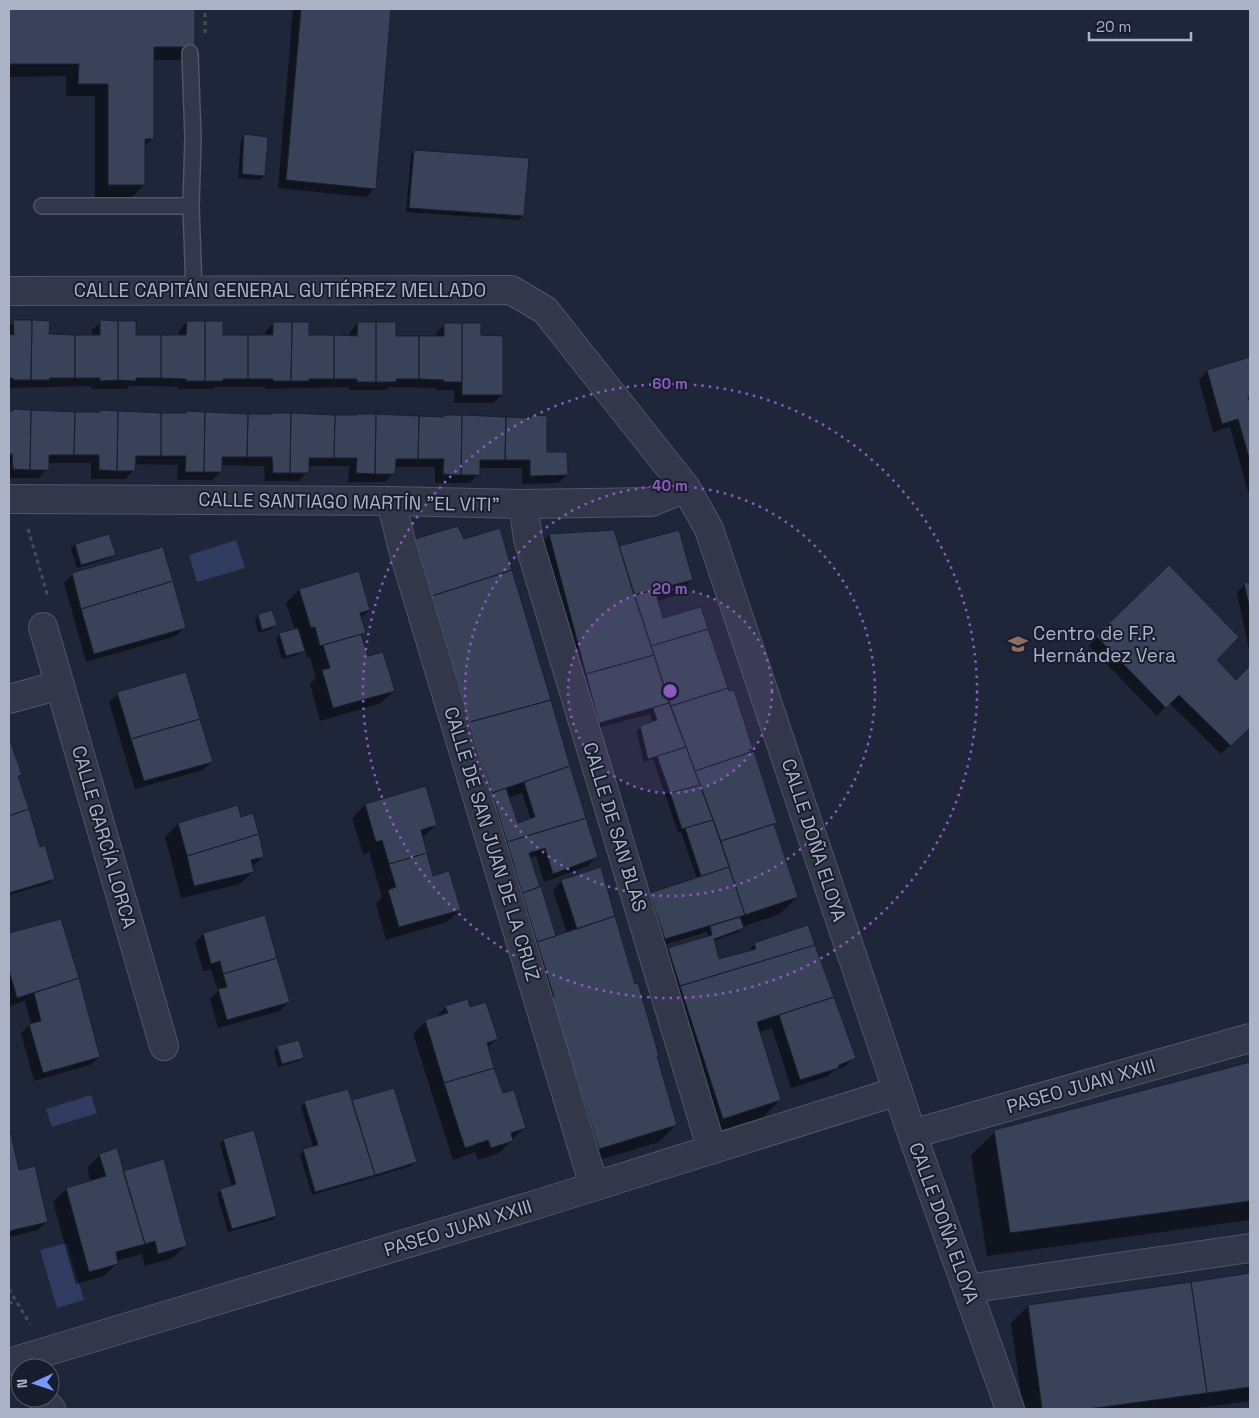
<svg xmlns="http://www.w3.org/2000/svg" width="1259" height="1418" viewBox="0 0 1259 1418" font-family="'Space Grotesk',sans-serif">
	<rect width="100%" height="100%" fill="#1f2639"/>
	<path fill="#2f3b60" d="M 236,540 L 245,568 L 197,582 L 189,555 Z
		M 91,1095 L 97,1113 L 52,1127 L 46,1109 Z
		M 67,1243 L 84,1300 L 57,1308 L 40,1250 Z"/>
	<path fill="#0007" fill-rule="evenodd" d="M 9,9 L 194,9 L 194,47 L 181,60 L 153,60 L 153,138 L 144,147 L 144,185 L 131,198 L 95,198 L 95,96 L 66,96 L 66,76 L 9,77 Z
		M 293,9 L 389,9 L 375,188 L 366,197 L 278,188 Z
		M 245,135 L 264,176 L 260,180 L 238,178 L 241,139 Z
		M 415,151 L 523,216 L 519,220 L 406,212 L 411,155 Z
		M 14,322 L 48,336 L 92,336 L 92,330 L 101,322 L 135,336 L 178,336 L 179,331 L 187,322 L 221,336 L 265,336 L 265,332 L 274,323 L 308,337 L 349,337 L 350,332 L 358,323 L 395,337 L 436,337 L 436,333 L 445,324 L 480,337 L 502,395 L 493,403 L 454,403 L 454,390 L 436,390 L 436,388 L 389,387 L 386,390 L 349,390 L 349,387 L 265,389 L 265,387 L 215,387 L 213,389 L 178,389 L 178,387 L 152,386 L 129,386 L 126,389 L 92,389 L 91,386 L 9,388 L 9,327 Z
		M 1250,359 L 1250,402 L 1249,402 L 1250,408 L 1250,492 L 1248,492 L 1230,427 L 1213,432 L 1199,380 L 1207,371 Z
		M 9,412 L 443,418 L 445,416 L 529,419 L 531,417 L 546,453 L 567,475 L 558,483 L 522,484 L 522,468 L 479,468 L 478,474 L 470,483 L 435,483 L 435,467 L 394,467 L 394,473 L 385,482 L 348,482 L 349,466 L 308,466 L 307,472 L 299,481 L 265,481 L 264,466 L 221,465 L 221,471 L 212,480 L 177,480 L 178,465 L 134,464 L 134,470 L 125,479 L 91,479 L 91,463 L 47,463 L 47,469 L 39,478 L 9,478 Z
		M 549,535 L 618,548 L 692,579 L 675,596 L 657,601 L 662,620 L 727,688 L 751,748 L 749,751 L 776,822 L 773,825 L 797,897 L 780,914 L 742,927 L 739,932 L 713,941 L 718,961 L 752,951 L 751,948 L 755,944 L 814,947 L 854,1057 L 846,1066 L 833,1071 L 828,1076 L 791,1088 L 772,1028 L 759,1032 L 780,1100 L 763,1117 L 706,1135 L 664,1004 L 679,990 L 676,990 L 665,953 L 669,949 L 708,937 L 707,932 L 657,947 L 642,902 L 651,894 L 697,879 L 681,832 L 678,832 L 653,759 L 644,762 L 636,731 L 641,727 L 653,723 L 650,714 L 591,730 L 533,552 Z
		M 464,540 L 511,572 L 596,857 L 588,866 L 544,882 L 536,856 L 529,858 L 551,939 L 567,933 L 553,890 L 562,881 L 634,985 L 658,1055 L 656,1057 L 676,1125 L 659,1142 L 583,1165 L 412,545 L 416,541 ZM 522,793 L 531,820 L 518,824 L 508,798 Z
		M 75,545 L 114,554 L 110,558 L 77,568 L 71,549 Z
		M 162,549 L 185,627 L 176,636 L 86,662 L 64,583 L 72,575 Z
		M 1169,567 L 1215,660 L 1236,682 L 1250,668 L 1250,726 L 1221,754 L 1169,703 L 1157,716 L 1089,646 Z
		M 1250,583 L 1250,654 L 1237,593 L 1245,584 Z
		M 299,590 L 369,610 L 361,618 L 365,632 L 360,637 L 367,658 L 394,691 L 381,703 L 320,721 L 310,684 L 316,678 L 310,657 L 307,658 L 305,649 L 300,654 L 282,659 L 276,639 L 280,635 L 295,630 L 286,603 Z
		M 259,615 L 275,625 L 271,629 L 258,633 L 255,619 Z
		M 118,694 L 211,762 L 203,770 L 135,789 L 109,702 Z
		M 9,741 L 20,775 L 17,778 L 39,848 L 54,879 L 50,883 L 9,895 Z
		M 426,787 L 436,825 L 422,838 L 433,877 L 460,910 L 447,922 L 386,940 L 376,904 L 382,897 L 369,852 L 363,854 L 352,818 L 365,805 Z
		M 237,807 L 240,818 L 263,856 L 252,867 L 253,871 L 240,884 L 181,898 L 165,837 L 178,824 Z
		M 60,920 L 99,1057 L 90,1065 L 34,1081 L 21,1033 L 31,1024 L 25,1001 L 9,1006 L 9,934 Z
		M 203,934 L 288,1002 L 280,1011 L 218,1028 L 210,999 L 218,991 L 211,969 L 203,971 L 195,943 Z
		M 446,1007 L 470,1008 L 496,1039 L 487,1048 L 502,1095 L 525,1127 L 499,1153 L 478,1160 L 475,1152 L 453,1160 L 413,1034 L 426,1021 L 435,1018 Z
		M 278,1047 L 303,1057 L 299,1061 L 278,1067 L 274,1051 Z
		M 1250,1063 L 1250,1220 L 987,1256 L 971,1155 L 995,1132 Z
		M 394,1089 L 415,1162 L 411,1166 L 312,1195 L 300,1155 L 304,1150 L 313,1147 L 301,1106 L 305,1103 L 351,1101 Z
		M 9,1131 L 18,1171 L 47,1221 L 38,1230 L 9,1237 Z
		M 224,1140 L 276,1216 L 272,1220 L 228,1232 L 217,1194 L 221,1190 L 232,1187 L 220,1144 Z
		M 100,1155 L 186,1245 L 173,1258 L 145,1266 L 142,1254 L 116,1261 L 117,1263 L 104,1276 L 76,1284 L 53,1202 L 66,1189 L 91,1182 L 87,1168 Z
		M 1250,1275 L 1250,1401 L 1190,1409 L 1023,1409 L 1011,1323 L 1028,1306 Z"/>
	<path fill="#3a4259" stroke="#1a1f30" d="M 9,9 L 195,9 L 195,47 L 154,47 L 154,139 L 145,139 L 145,185 L 108,185 L 108,84 L 78,84 L 79,64 L 9,64 Z
		M 301,9 L 391,9 L 376,189 L 286,180 Z
		M 244,134 L 268,137 L 265,176 L 242,174 Z
		M 414,150 L 529,158 L 524,216 L 409,208 Z
		M 13,320 L 32,320 L 31,380 L 13,380 L 13,378 L 9,378 L 9,334 L 14,335 Z
		M 32,320 L 50,321 L 49,334 L 75,335 L 75,378 L 49,378 L 50,380 L 31,380 Z
		M 100,320 L 118,321 L 118,380 L 100,381 L 100,378 L 75,378 L 75,335 L 100,335 Z
		M 118,321 L 136,321 L 136,335 L 161,335 L 161,378 L 136,378 L 136,381 L 118,380 Z
		M 187,321 L 205,321 L 205,381 L 186,381 L 186,379 L 161,378 L 161,335 L 186,335 Z
		M 205,321 L 223,321 L 223,335 L 248,335 L 248,379 L 223,379 L 223,381 L 205,381 Z
		M 273,322 L 292,322 L 291,381 L 273,381 L 273,379 L 248,379 L 248,335 L 273,335 Z
		M 292,322 L 309,322 L 309,335 L 334,335 L 334,379 L 309,379 L 309,381 L 291,381 Z
		M 358,322 L 376,322 L 376,382 L 357,382 L 357,379 L 334,379 L 334,335 L 357,336 Z
		M 376,322 L 396,322 L 396,336 L 419,336 L 419,379 L 396,379 L 396,382 L 376,382 Z
		M 444,323 L 462,323 L 462,382 L 444,382 L 444,380 L 419,379 L 419,336 L 444,336 Z
		M 462,323 L 481,323 L 481,335 L 503,336 L 503,395 L 462,395 Z
		M 1250,357 L 1250,397 L 1248,397 L 1250,404 L 1250,461 L 1238,419 L 1222,424 L 1207,370 Z
		M 13,409 L 31,410 L 30,470 L 13,469 L 12,454 L 9,454 L 9,411 L 13,411 Z
		M 31,410 L 75,412 L 74,455 L 49,455 L 49,470 L 30,470 Z
		M 100,410 L 118,411 L 117,471 L 99,470 L 99,455 L 74,455 L 75,412 L 100,412 Z
		M 118,411 L 161,413 L 161,456 L 136,456 L 135,471 L 117,471 Z
		M 186,411 L 205,412 L 204,472 L 185,472 L 186,456 L 161,456 L 161,413 L 186,413 Z
		M 205,412 L 248,414 L 247,457 L 222,457 L 222,472 L 204,472 Z
		M 273,413 L 291,413 L 290,473 L 273,473 L 272,457 L 247,457 L 248,414 L 273,414 Z
		M 291,413 L 335,415 L 334,458 L 309,458 L 309,473 L 290,473 Z
		M 357,414 L 376,414 L 375,474 L 356,473 L 357,458 L 334,458 L 335,415 L 357,415 Z
		M 376,414 L 419,416 L 418,459 L 396,459 L 395,474 L 375,474 Z
		M 444,415 L 462,415 L 461,475 L 443,474 L 444,459 L 418,459 L 419,416 L 444,417 Z
		M 462,415 L 506,417 L 505,460 L 480,460 L 480,475 L 461,475 Z
		M 531,415 L 547,416 L 547,452 L 567,452 L 568,475 L 530,476 L 530,460 L 505,460 L 506,417 L 531,418 Z
		M 458,526 L 464,539 L 500,528 L 512,570 L 432,596 L 415,539 Z
		M 614,530 L 654,655 L 586,674 L 549,534 Z
		M 679,530 L 693,580 L 634,595 L 619,546 Z
		M 109,534 L 116,555 L 81,565 L 75,544 Z
		M 163,547 L 173,581 L 81,609 L 72,573 Z
		M 1169,565 L 1239,637 L 1217,660 L 1236,680 L 1250,666 L 1250,728 L 1231,746 L 1179,695 L 1166,708 L 1096,636 Z
		M 512,570 L 551,700 L 470,722 L 432,596 Z
		M 359,571 L 370,610 L 360,613 L 366,633 L 320,646 L 315,627 L 311,628 L 299,589 Z
		M 173,581 L 186,628 L 94,654 L 81,609 Z
		M 1250,582 L 1250,609 L 1244,583 Z
		M 655,590 L 663,618 L 701,607 L 708,629 L 651,646 L 634,595 Z
		M 272,610 L 277,625 L 262,630 L 258,614 Z
		M 298,628 L 305,651 L 286,656 L 279,633 Z
		M 708,629 L 728,688 L 671,706 L 651,646 Z
		M 361,634 L 368,656 L 383,652 L 395,691 L 333,708 L 322,670 L 330,668 L 323,645 Z
		M 654,655 L 669,703 L 599,723 L 586,674 Z
		M 186,672 L 200,719 L 131,739 L 117,692 Z
		M 728,688 L 729,691 L 734,690 L 753,749 L 749,750 L 751,752 L 695,771 L 671,706 Z
		M 551,700 L 570,766 L 492,793 L 470,722 Z
		M 669,703 L 686,747 L 648,759 L 640,726 L 657,720 L 653,708 Z
		M 200,719 L 213,762 L 144,781 L 131,739 Z
		M 9,740 L 10,740 L 22,775 L 18,776 L 29,809 L 9,816 Z
		M 686,747 L 700,785 L 670,793 L 657,756 Z
		M 754,751 L 777,823 L 721,841 L 695,771 Z
		M 570,766 L 586,818 L 507,842 L 492,793 L 506,788 L 518,823 L 535,817 L 524,782 Z
		M 700,785 L 713,820 L 682,829 L 670,793 Z
		M 426,786 L 437,825 L 421,830 L 427,853 L 389,864 L 382,840 L 376,842 L 365,804 Z
		M 238,805 L 241,817 L 253,813 L 259,834 L 187,856 L 178,823 Z
		M 29,809 L 40,847 L 45,845 L 55,879 L 9,893 L 9,816 Z
		M 586,818 L 598,857 L 553,874 L 545,848 L 529,853 L 540,887 L 522,893 L 507,842 Z
		M 713,820 L 729,867 L 701,876 L 685,828 Z
		M 774,824 L 798,897 L 745,915 L 721,841 Z
		M 259,834 L 264,857 L 251,860 L 254,872 L 194,886 L 187,856 Z
		M 427,853 L 433,876 L 449,871 L 461,910 L 399,927 L 388,890 L 396,887 L 389,864 Z
		M 601,867 L 615,916 L 577,929 L 561,880 Z
		M 729,867 L 745,915 L 665,939 L 650,893 Z
		M 541,886 L 556,936 L 537,942 L 522,893 Z
		M 265,915 L 277,958 L 223,974 L 220,961 L 211,964 L 203,933 Z
		M 615,916 L 635,984 L 638,983 L 659,1056 L 657,1056 L 677,1125 L 599,1149 L 551,997 L 554,997 L 537,942 Z
		M 740,917 L 744,928 L 714,939 L 719,959 L 756,949 L 754,943 L 808,925 L 815,945 L 680,986 L 668,948 L 712,935 L 710,926 Z
		M 61,919 L 79,978 L 17,998 L 9,970 L 9,933 Z
		M 815,945 L 834,997 L 757,1022 L 781,1100 L 723,1119 L 680,986 Z
		M 277,958 L 290,1002 L 227,1020 L 218,989 L 227,987 L 223,974 Z
		M 79,978 L 100,1057 L 43,1073 L 29,1024 L 41,1021 L 34,993 Z
		M 834,997 L 856,1058 L 839,1065 L 838,1068 L 800,1080 L 779,1015 Z
		M 468,999 L 470,1007 L 486,1002 L 498,1039 L 487,1043 L 494,1068 L 444,1083 L 425,1020 L 448,1013 L 445,1006 Z
		M 299,1040 L 304,1058 L 282,1064 L 277,1046 Z
		M 1250,1062 L 1250,1201 L 1010,1233 L 994,1130 Z
		M 494,1068 L 503,1093 L 514,1090 L 526,1128 L 511,1133 L 513,1141 L 491,1148 L 488,1140 L 465,1148 L 444,1083 Z
		M 394,1088 L 417,1162 L 375,1175 L 352,1100 Z
		M 348,1089 L 375,1175 L 315,1192 L 303,1149 L 318,1145 L 304,1101 Z
		M 9,1126 L 19,1170 L 35,1166 L 48,1222 L 9,1231 Z
		M 254,1130 L 277,1216 L 232,1229 L 220,1189 L 236,1184 L 223,1139 Z
		M 117,1148 L 145,1244 L 116,1252 L 118,1264 L 89,1272 L 66,1188 L 106,1176 L 99,1154 Z
		M 164,1159 L 187,1246 L 158,1254 L 155,1241 L 145,1244 L 123,1171 Z
		M 1250,1273 L 1250,1387 L 1207,1393 L 1191,1282 Z
		M 1191,1282 L 1207,1393 L 1088,1409 L 1042,1409 L 1028,1305 Z"/>
	<g fill="none" stroke-linecap="round" stroke-linejoin="round">
		<defs>
			<path id="lane" d="M 190,53 L 193,138 L 191,206 L 194,291
				M 42,206 L 191,206"/>
			<path id="street" d="M 9,291 L 511,290 L 545,310 L 686,488 L 709,529 L 912,1134 L 1010,1409
				M 9,499 L 391,501 L 523,504 L 651,502 L 686,488
				M 391,501 L 402,546 L 594,1186
				M 523,504 L 528,539 L 712,1150
				M 43,627 L 164,1046
				M 9,699 L 60,685
				M 912,1134 L 1250,1038
				M 967,1289 L 1250,1248
				M 15,1361 L 538,1204 L 898,1091
				M 41,1398 L 51,1409"/>
		</defs>
		<use href="#lane" stroke="#505567" stroke-width="18"/>
		<use href="#street" stroke="#505567" stroke-width="30"/>
		<path stroke="#3e5057" stroke-width="3" stroke-dasharray="4 4" stroke-linecap="butt" d="M 205,33 L 205,9
			M 28,529 L 48,597
			M 9,1289 L 30,1324
			M 9,1304 L 16,1300"/>
		<use href="#lane" stroke="#323849" stroke-width="15"/>
		<use href="#street" stroke="#323849" stroke-width="28"/>
	</g>
	<circle cx="670" cy="691" r="102" fill="#8c5bc1" fill-opacity=".12"/>
	<g fill="none" stroke="#8c5bc1" stroke-width="2.5" stroke-dasharray="2.5 5">
		<circle cx="670" cy="691" r="102"/>
		<circle cx="670" cy="691" r="205"/>
		<circle cx="670" cy="691" r="307"/>
	</g>
	<defs>
		<symbol id="school-bare" viewBox="-9 -9 18 18"><path d="M0-5L7-2L0 1L-7-2ZM-4 1L0 2.5L4 1V4Q0 6-4 4Z" fill="#8d6e63" stroke="#181d2e" stroke-width="2.5" paint-order="stroke"/></symbol>
	</defs>
	<g fill-rule="evenodd">
		<use href="#school-bare" x="1004" y="630" width="28" height="28"/>
	</g>
	<g text-anchor="middle" dominant-baseline="central" stroke-width="4" stroke-linejoin="round" paint-order="stroke">
		<g font-size="19" fill="#acb2c6" stroke="#181d2e">
			<text x="280" y="290">CALLE CAPITÁN GENERAL GUTIÉRREZ MELLADO</text>
			<text transform="translate(349 502) rotate(1)">CALLE SANTIAGO MARTÍN "EL VITI"</text>
			<text transform="translate(615 827) rotate(73)">CALLE DE SAN BLAS</text>
			<text transform="translate(104 837) rotate(74)">CALLE GARCÍA LORCA</text>
			<text transform="translate(814 840) rotate(72)">CALLE DOÑA ELOYA</text>
			<text transform="translate(492 844) rotate(73)">CALLE DE SAN JUAN DE LA CRUZ</text>
			<text transform="translate(1081 1086) rotate(-16)">PASEO JUAN XXIII</text>
			<text transform="translate(944 1223) rotate(70)">CALLE DOÑA ELOYA</text>
			<text transform="translate(458 1228) rotate(-17)">PASEO JUAN XXIII</text>
		</g>
		<g font-size="19" fill="#acb2c6" stroke="#181d2e" text-anchor="start">
			<text x="1033" y="633">Centro de F.P.<tspan x="1033" dy="22">Hernández Vera</tspan></text>
		</g>
	</g>
	<circle cx="670" cy="691" r="8" fill="#8c5bc1" stroke="#181d2e" stroke-width="2.5"/>
	<g font-size="15" text-anchor="middle" font-weight="bold" fill="#8c5bc1" stroke="#181d2e" stroke-width="4" stroke-linejoin="round" paint-order="stroke">
		<text x="670" y="389">60 m</text>
		<text x="670" y="491">40 m</text>
		<text x="670" y="594">20 m</text>
	</g>
	<rect width="1259" height="1418" fill="none" stroke="#acb2c6" stroke-width="20"/>
	<g transform="translate(35 1383) rotate(267)"><circle r="24" fill="#181d2e" stroke="#53596b"/>
	<path d="M0-4L9 19L0 12L-9 19Z" fill="#7997ff"/>
	<text y="-8" font-size="14" font-weight="bold" text-anchor="middle" fill="#acb2c6">N</text>
	</g>
	<path d="M1089 32v8h102v-8" fill="none" stroke="#acb2c6" stroke-width="2.5"/>
	<text x="1096" y="32" font-size="15" fill="#acb2c6" stroke="#181d2e" stroke-width="4" paint-order="stroke">20 m</text>
</svg>
